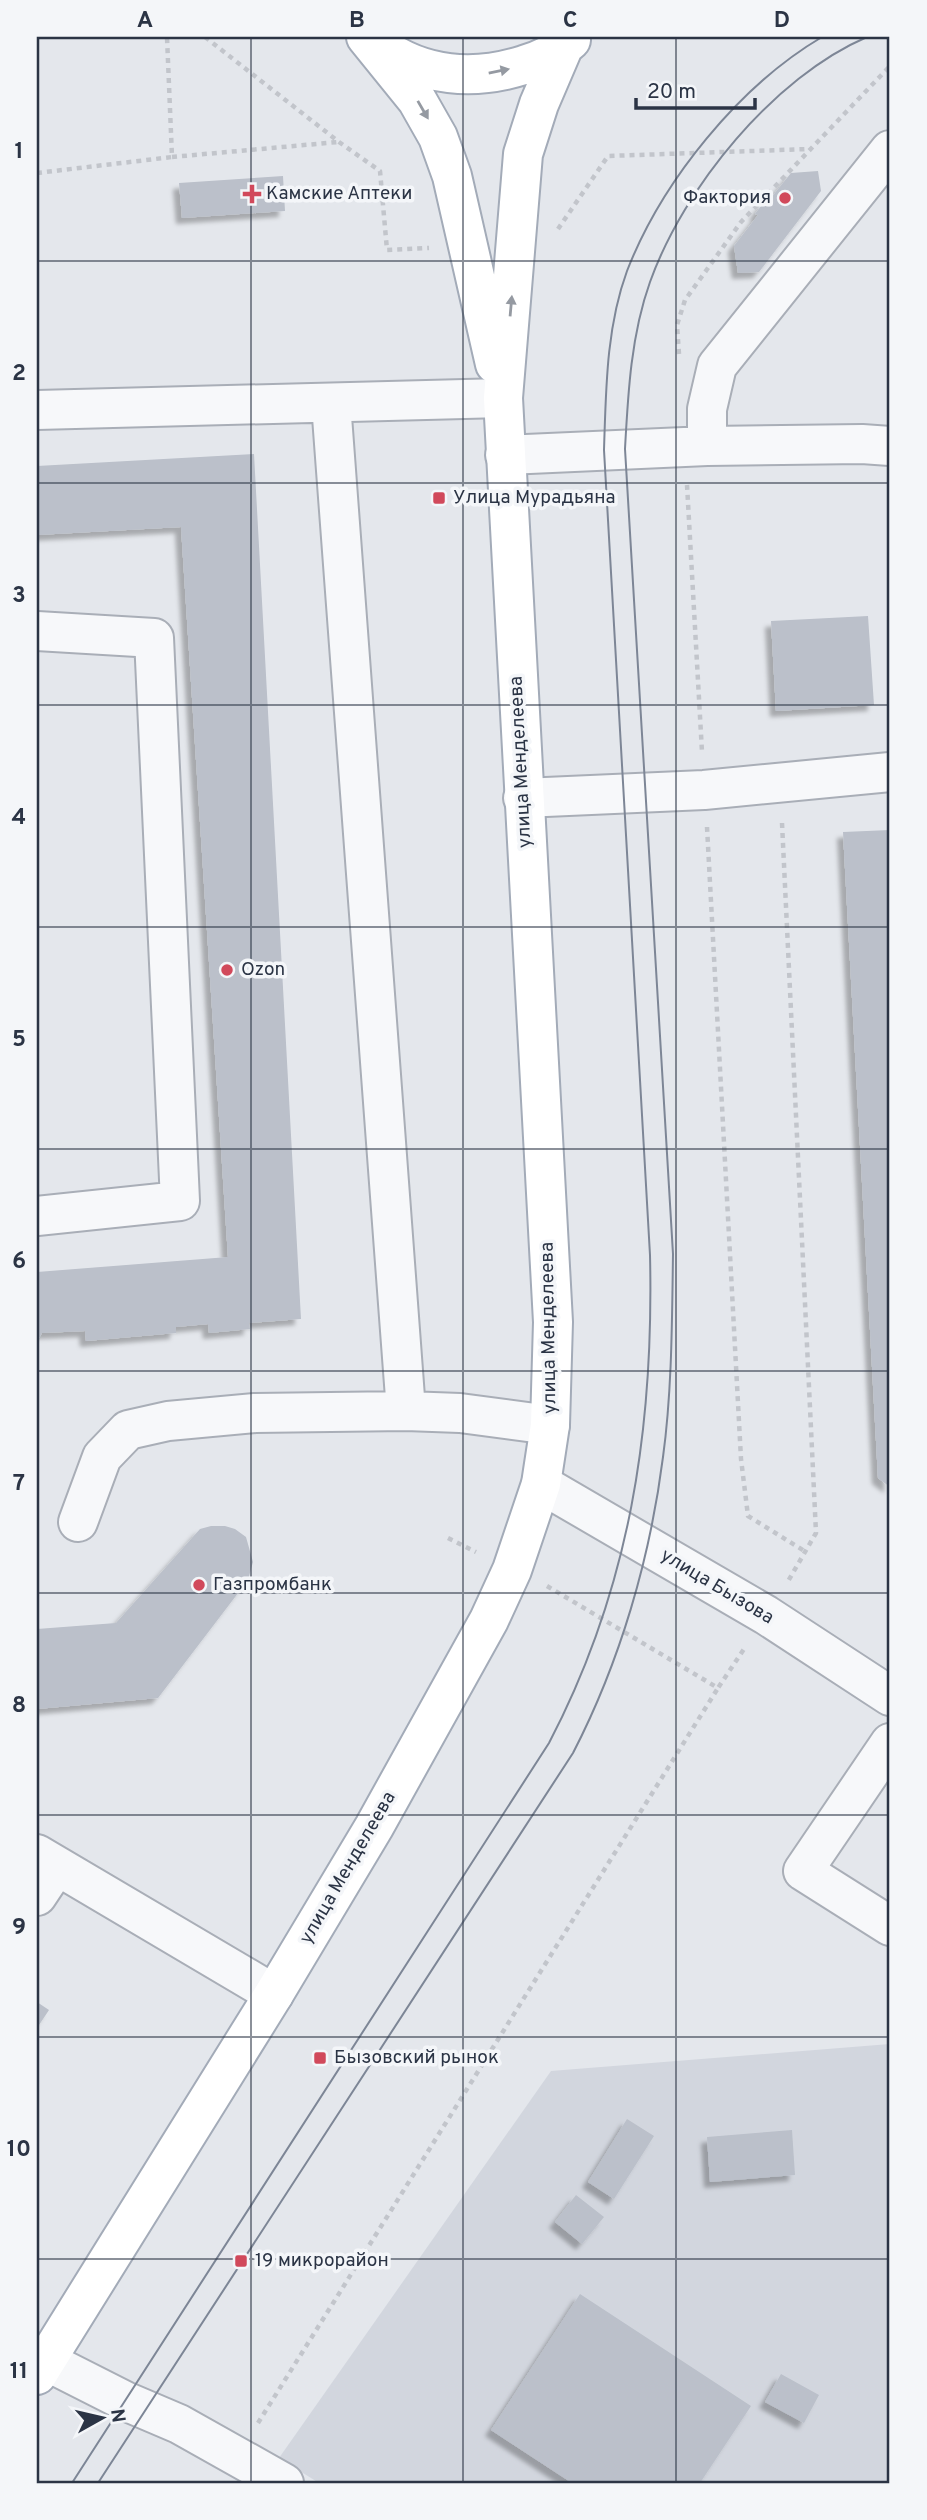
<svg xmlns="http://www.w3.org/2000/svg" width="927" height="2520" viewBox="0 0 927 2520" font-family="Overpass,sans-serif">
	<defs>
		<filter id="shadow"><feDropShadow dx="-6" dy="6" stdDeviation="2" flood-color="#0004"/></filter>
	</defs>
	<rect width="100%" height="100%" fill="#e4e7ec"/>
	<path fill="#d2d6de" d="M 890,2044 L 890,2483 L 319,2483 L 279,2458 L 551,2071 Z"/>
	<path fill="#bbc0ca" filter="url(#shadow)" d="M 818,171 L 821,191 L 759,272 L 738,273 L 734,246 L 758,215 L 755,214 L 765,201 L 767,203 L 791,173 Z
		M 283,176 L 285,211 L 182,218 L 179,183 Z
		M 254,454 L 301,1319 L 249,1323 L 250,1329 L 209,1333 L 208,1324 L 176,1327 L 176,1333 L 86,1341 L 85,1331 L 42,1333 L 37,1341 L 37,1272 L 228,1257 L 181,527 L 37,535 L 37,466 Z
		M 868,616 L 874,705 L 776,711 L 771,621 Z
		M 890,830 L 890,1487 L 878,1478 L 843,832 Z
		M 211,1526 L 225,1526 L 235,1529 L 246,1537 L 253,1562 L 248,1580 L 158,1698 L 37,1709 L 37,1629 L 116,1623 L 200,1529 Z
		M 37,2002 L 49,2010 L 37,2028 Z
		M 627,2119 L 654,2136 L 614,2199 L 588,2182 Z
		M 792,2130 L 795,2175 L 710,2182 L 707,2137 Z
		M 576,2195 L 604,2217 L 582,2244 L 555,2222 Z
		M 580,2294 L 751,2406 L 700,2483 L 572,2483 L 491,2430 Z
		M 781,2374 L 819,2395 L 804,2423 L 765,2402 Z"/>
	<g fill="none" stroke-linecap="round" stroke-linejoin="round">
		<defs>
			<path id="minor" d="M 331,403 L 406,1411
				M 37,410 L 503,398
				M 707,446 L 707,409 L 717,366 L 890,150
				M 505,455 L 707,446 L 862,444 L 890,446
				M 37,631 L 154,638 L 180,1201 L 37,1216
				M 523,798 L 704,790 L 890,772
				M 541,1484 L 766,1615 L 890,1696
				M 78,1522 L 102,1457 L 128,1430 L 168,1421 L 255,1413 L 406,1411 L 460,1413 L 550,1425
				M 890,1743 L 803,1871 L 890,1926
				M 37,1854 L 274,1994
				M 37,1896 L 57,1866
				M 46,2361 L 125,2401 L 179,2424 L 284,2483"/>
			<path id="major" d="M 366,37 L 417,100 L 438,137 L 452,176 L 495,364
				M 380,46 C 423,77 474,81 524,65 C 541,60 558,52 571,40
				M 37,2375 L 274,1994 L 374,1827 L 489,1620 L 512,1570 L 541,1484 L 550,1425 L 553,1322 L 503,398 L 523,154 L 539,104 L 563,48"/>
		</defs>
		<use href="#minor" stroke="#a9aeb7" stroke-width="42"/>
		<use href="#major" stroke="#a3abb8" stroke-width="42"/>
		<path stroke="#c2c5cb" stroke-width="4.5" stroke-dasharray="5 5" stroke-linecap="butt" d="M 205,37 L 339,142 L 380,171 L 387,250 L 429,248
			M 172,157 L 338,142
			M 37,173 L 172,157 L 167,37
			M 558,229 L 608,156 L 809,149
			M 679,354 L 677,325 L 685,300 L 741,222 L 890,66
			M 687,485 L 702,752
			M 782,823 L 816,1533 L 787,1583
			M 707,827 L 741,1459 L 748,1516 L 806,1552
			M 448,1538 L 476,1552
			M 547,1586 L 718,1688 L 744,1649
			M 258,2423 L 718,1688"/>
		<use href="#minor" stroke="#f7f8fa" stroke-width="38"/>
		<use href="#major" stroke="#fff" stroke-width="38"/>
		<path stroke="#7d8696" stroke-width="2" d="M 72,2483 L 549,1743 C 630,1588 654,1429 650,1255 L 604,450 C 606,391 606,328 627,271 C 662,181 739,86 822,37
			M 98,2483 L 573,1753 C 620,1662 650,1559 663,1457 C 672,1391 672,1321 673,1254 L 625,449 C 628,393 631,335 650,282 C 684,187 774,77 867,37"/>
	</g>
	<defs><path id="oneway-solid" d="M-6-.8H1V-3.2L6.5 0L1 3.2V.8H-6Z" transform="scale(1.75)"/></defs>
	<g fill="#959aa2">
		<use href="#oneway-solid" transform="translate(499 71) rotate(-11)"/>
		<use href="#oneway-solid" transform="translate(423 110) rotate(60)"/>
		<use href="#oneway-solid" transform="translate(511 306) rotate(-85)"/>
	</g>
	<path fill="none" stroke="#2b3445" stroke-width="2" stroke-opacity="0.55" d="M 251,37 L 251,2483M 463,37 L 463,2483M 676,37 L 676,2483M 37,261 L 890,261M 37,483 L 890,483M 37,705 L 890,705M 37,927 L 890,927M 37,1149 L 890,1149M 37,1371 L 890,1371M 37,1593 L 890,1593M 37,1815 L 890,1815M 37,2037 L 890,2037M 37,2259 L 890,2259"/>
	<g fill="#d1495b" stroke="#f4f6f9" stroke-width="2.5">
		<path d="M248.5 183.5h7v7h7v7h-7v7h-7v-7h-7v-7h7z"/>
		<circle cx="785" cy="198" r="7"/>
		<rect x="432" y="491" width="14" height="14" rx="3.5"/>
		<circle cx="227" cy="970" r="7"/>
		<circle cx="199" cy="1585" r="7"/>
		<rect x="313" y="2051" width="14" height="14" rx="3.5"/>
		<rect x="234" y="2254" width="14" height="14" rx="3.5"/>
	</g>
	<g text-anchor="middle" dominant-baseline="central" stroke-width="7" stroke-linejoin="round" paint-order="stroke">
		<g font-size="19" fill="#2b3445" stroke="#f4f6f9" text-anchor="start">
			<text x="266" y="194">Камские Аптеки</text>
			<text x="771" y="198" text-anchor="end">Фактория</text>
			<text x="453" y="498">Улица Мурадьяна</text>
			<text x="241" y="970">Ozon</text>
			<text x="213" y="1585">Газпромбанк</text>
			<text x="334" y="2058">Бызовский рынок</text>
			<text x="255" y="2261">19 микрорайон</text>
		</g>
		<g font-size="19" fill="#2b3445" stroke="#f4f6f9">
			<text transform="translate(521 762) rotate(-93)">улица Менделеева</text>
			<text transform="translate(549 1328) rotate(-91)">улица Менделеева</text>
			<text transform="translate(717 1587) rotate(31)">улица Бызова</text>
			<text transform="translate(348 1868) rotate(-60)">улица Менделеева</text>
		</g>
	</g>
	<rect width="927" height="2520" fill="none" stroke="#f4f6f9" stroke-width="77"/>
	<g transform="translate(102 2418) rotate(82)" stroke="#f4f6f9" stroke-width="5" paint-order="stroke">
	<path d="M0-5L12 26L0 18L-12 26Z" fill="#2b3445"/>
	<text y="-10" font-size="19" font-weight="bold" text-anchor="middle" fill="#2b3445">N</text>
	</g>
	<path d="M636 98v10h119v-10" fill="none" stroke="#2b3445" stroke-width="3.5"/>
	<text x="647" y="98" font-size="21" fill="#2b3445" stroke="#f4f6f9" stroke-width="5" paint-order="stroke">20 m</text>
	<rect x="38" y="38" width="850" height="2444" fill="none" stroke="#2b3445" stroke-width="2.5"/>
	<g font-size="23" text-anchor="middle" font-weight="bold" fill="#2b3445">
		<text x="145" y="27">A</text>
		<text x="357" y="27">B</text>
		<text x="570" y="27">C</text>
		<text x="782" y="27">D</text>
		<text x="19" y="158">1</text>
		<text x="19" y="380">2</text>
		<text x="19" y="602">3</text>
		<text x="19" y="824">4</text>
		<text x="19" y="1046">5</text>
		<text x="19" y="1268">6</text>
		<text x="19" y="1490">7</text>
		<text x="19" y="1712">8</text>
		<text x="19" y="1934">9</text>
		<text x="19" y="2156">10</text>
		<text x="19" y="2378">11</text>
	</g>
</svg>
